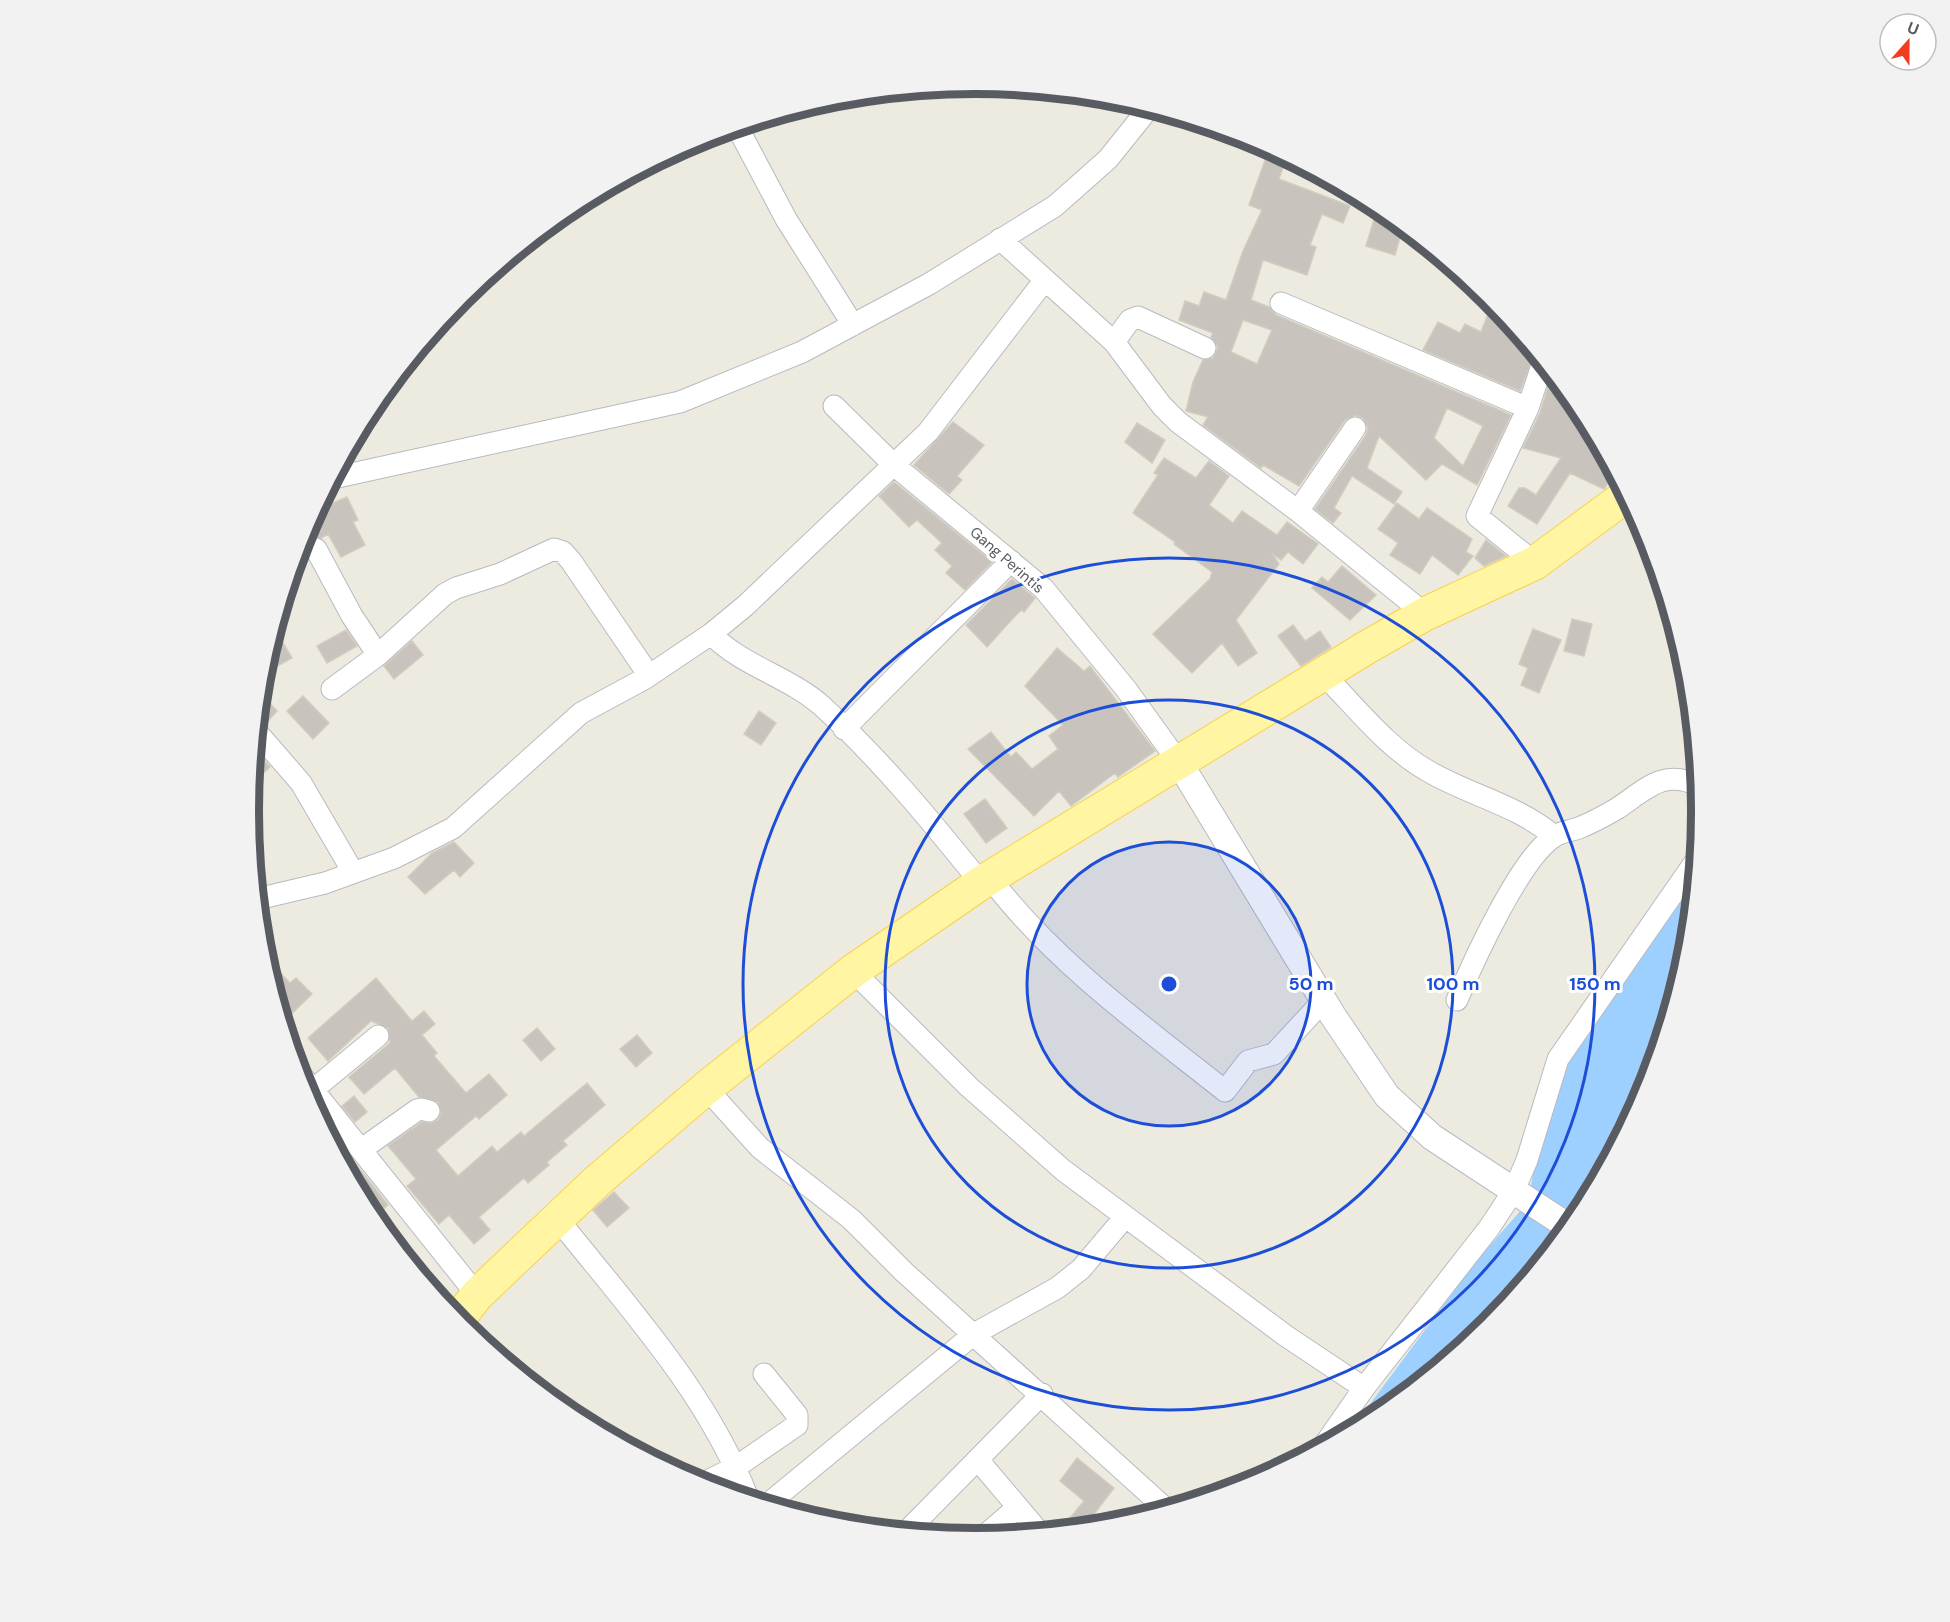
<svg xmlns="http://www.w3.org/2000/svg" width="1950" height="1622" viewBox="0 0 1950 1622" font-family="'DM Sans',sans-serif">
	<rect width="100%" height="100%" fill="#edebdf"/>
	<path fill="#9dcfff" d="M 1695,879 L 1688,953 L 1647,1090 L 1579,1215 L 1489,1325 L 1379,1416 L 1350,1431 L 1477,1260 L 1529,1201 L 1534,1165 L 1571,1056 Z"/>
	<path fill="#c8c4bd" stroke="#d2ccbe" stroke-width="1.5" fill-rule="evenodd" d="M 1268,152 L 1286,158 L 1279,179 L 1350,206 L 1343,223 L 1322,214 L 1310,245 L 1316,247 L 1307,275 L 1263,260 L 1251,300 L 1269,307 L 1276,315 L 1511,415 L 1477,485 L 1442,464 L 1426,480 L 1379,436 L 1367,468 L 1402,492 L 1394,504 L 1352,476 L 1334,508 L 1341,513 L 1333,523 L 1315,509 L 1366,435 L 1368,428 L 1363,418 L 1355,415 L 1345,420 L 1299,486 L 1263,465 L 1261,468 L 1203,425 L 1208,417 L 1186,411 L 1193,382 L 1203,360 L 1213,358 L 1218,347 L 1211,337 L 1213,333 L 1179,320 L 1185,301 L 1199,306 L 1204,292 L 1226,300 L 1243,251 L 1262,210 L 1249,205 ZM 1243,320 L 1272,330 L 1257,364 L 1231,352 ZM 1447,408 L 1483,426 L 1463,466 L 1434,438 Z
		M 1375,216 L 1403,227 L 1395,255 L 1366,246 Z
		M 1493,301 L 1535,352 L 1520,391 L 1423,350 L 1438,322 L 1460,333 L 1465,324 L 1481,332 Z
		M 1552,374 L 1580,407 L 1615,473 L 1604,489 L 1570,473 L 1537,524 L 1508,506 L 1519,488 L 1525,488 L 1536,495 L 1561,458 L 1523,448 L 1540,413 Z
		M 953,422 L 984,445 L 957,476 L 962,480 L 949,494 L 914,465 Z
		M 1137,423 L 1165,440 L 1152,463 L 1125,442 Z
		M 1164,458 L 1196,478 L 1209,461 L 1229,476 L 1209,505 L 1233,523 L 1242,511 L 1277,535 L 1287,522 L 1318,544 L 1303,564 L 1288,552 L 1281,560 L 1272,553 L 1279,564 L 1236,620 L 1257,653 L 1238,666 L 1222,643 L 1192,673 L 1153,634 L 1210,579 L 1212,572 L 1174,544 L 1175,542 L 1133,513 L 1158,475 L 1154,473 Z
		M 894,482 L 992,562 L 965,590 L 946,573 L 952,566 L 935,550 L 942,543 L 917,520 L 909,527 L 879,496 Z
		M 347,497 L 358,520 L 353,522 L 365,545 L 341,557 L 328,534 L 321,538 L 311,538 L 298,549 L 315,511 Z
		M 1397,503 L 1419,519 L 1427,508 L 1472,539 L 1466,552 L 1473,556 L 1458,575 L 1432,555 L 1420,574 L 1390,555 L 1398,543 L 1378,529 Z
		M 1486,540 L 1506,556 L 1484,566 L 1475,558 Z
		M 1342,566 L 1376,595 L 1350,620 L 1312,588 L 1322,577 L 1328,582 Z
		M 1012,579 L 1035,598 L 1024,612 L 1022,610 L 1016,615 L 987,647 L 966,625 Z
		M 1572,619 L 1592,624 L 1584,656 L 1564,651 Z
		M 1293,625 L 1305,641 L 1320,631 L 1331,647 L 1301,666 L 1278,636 Z
		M 274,628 L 292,658 L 261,675 L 262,669 Z
		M 1533,629 L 1561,640 L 1539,693 L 1521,685 L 1528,668 L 1519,664 Z
		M 346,630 L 357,646 L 327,663 L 317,646 Z
		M 412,641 L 423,655 L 394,679 L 384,666 Z
		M 1057,648 L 1084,671 L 1090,666 L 1155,751 L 1118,777 L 1115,773 L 1071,806 L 1059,791 L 1034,816 L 968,749 L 991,732 L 1011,757 L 1016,752 L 1032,769 L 1058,749 L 1049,736 L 1063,725 L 1025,686 Z
		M 260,693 L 277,711 L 266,723 L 257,719 Z
		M 303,696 L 329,723 L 313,739 L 287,711 Z
		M 759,711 L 776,723 L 761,745 L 744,734 Z
		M 254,748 L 270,767 L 250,786 L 253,757 Z
		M 985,799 L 1007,828 L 986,843 L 964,814 Z
		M 454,842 L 474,863 L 460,877 L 454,870 L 425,894 L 408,877 L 432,853 Z
		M 262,954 L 290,983 L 296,978 L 312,994 L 283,1022 Z
		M 376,978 L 412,1021 L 424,1011 L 435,1024 L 422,1035 L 437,1053 L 434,1056 L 466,1093 L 489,1074 L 507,1095 L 479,1119 L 476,1116 L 436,1150 L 458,1176 L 492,1146 L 497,1152 L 521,1132 L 524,1136 L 587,1083 L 605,1105 L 563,1141 L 567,1145 L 547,1162 L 549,1165 L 528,1183 L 524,1178 L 479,1217 L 490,1230 L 474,1244 L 449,1215 L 439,1224 L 407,1186 L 416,1179 L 388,1146 L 422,1122 L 432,1123 L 438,1120 L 441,1114 L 438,1102 L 419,1097 L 395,1068 L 364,1094 L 349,1077 L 390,1043 L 388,1028 L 371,1021 L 328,1061 L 308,1038 Z
		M 537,1028 L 555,1049 L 541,1061 L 523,1040 Z
		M 637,1035 L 652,1053 L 636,1067 L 620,1049 Z
		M 354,1096 L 367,1112 L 355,1122 L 342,1106 Z
		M 335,1138 L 388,1205 L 373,1218 L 331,1141 Z
		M 614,1192 L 629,1208 L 607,1227 L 593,1210 Z
		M 1077,1458 L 1114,1488 L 1084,1527 L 1060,1530 L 1084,1501 L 1060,1481 Z"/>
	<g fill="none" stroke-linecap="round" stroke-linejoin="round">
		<defs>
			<path id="minor" d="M 734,128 L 741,134 L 786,219 L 853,325
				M 1000,239 L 1114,342 L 1162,406 L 1178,422 L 1298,511 L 1425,614
				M 1281,303 L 1528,408
				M 1114,342 L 1130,320 L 1138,317 L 1205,348
				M 834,406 L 895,466 L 1043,588 L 1126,689 L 1180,764
				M 333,478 L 680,402 L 802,352 L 929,284 L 1055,206 L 1108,159 L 1149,108
				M 1298,511 L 1355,428
				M 316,549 L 352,616 L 378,655
				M 1535,563 L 1477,516 L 1528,408 L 1543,362
				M 711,634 C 742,666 788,676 822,706 C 881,760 931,821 981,883
				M 1323,674 C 1355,706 1387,748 1428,771 C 1469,795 1517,805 1554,836
				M 332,689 L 378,655 L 445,594 L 456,588 L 500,574 L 554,549 L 563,552 L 571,561 L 648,674
				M 844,729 L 1011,561
				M 256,731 L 301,783 L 353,872
				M 990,878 C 1054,962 1143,1026 1225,1091 L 1248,1061 L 1274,1054 L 1324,1000
				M 257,899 L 325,883 L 394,858 L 453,828 L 581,713 L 644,679 L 711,634 L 745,606 L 928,432 L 1044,281
				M 853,971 L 969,1087 L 1063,1170 L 1286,1336 L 1364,1388
				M 1457,1000 C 1473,962 1521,856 1555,836 C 1562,831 1573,831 1581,827 C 1594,822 1606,815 1618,808 C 1646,789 1665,768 1699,786
				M 298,1071 L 477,1295
				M 706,1088 L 760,1148 L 851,1219 L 904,1272 L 1166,1509
				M 314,1089 L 378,1036
				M 362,1149 L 417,1110 L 421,1109 L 429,1111
				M 557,1218 C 627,1306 707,1392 748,1498
				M 1325,1444 L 1364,1388 L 1489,1228 L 1514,1190 L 1527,1160 L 1558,1059 L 1697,859
				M 978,1460 L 1039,1532
				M 701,1484 L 736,1467 L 797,1425 L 797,1415 L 764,1374
				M 768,1504 L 974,1334 L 1057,1288 L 1081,1269 L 1125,1217
				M 907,1531 L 1042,1394
				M 983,1537 L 1018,1507"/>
			<path id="tertiary" d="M 1180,764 L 1333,1016 L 1387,1096 L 1432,1137 L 1569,1227"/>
			<path id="primary" d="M 457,1321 L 477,1295 L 596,1182 L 706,1088 L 853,971 L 981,883 L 1369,646 L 1425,614 L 1535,563 L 1627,495"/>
		</defs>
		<use href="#minor" stroke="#b8bac0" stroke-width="23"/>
		<use href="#tertiary" stroke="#b8bac0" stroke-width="28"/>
		<use href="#primary" stroke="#f9d24c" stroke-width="35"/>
		<use href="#minor" stroke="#fff" stroke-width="21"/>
		<use href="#tertiary" stroke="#fff" stroke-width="26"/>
		<use href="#primary" stroke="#fff5a2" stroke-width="33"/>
	</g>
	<circle cx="1169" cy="984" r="142" fill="#1d4ed8" fill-opacity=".12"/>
	<g fill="none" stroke="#1d4ed8" stroke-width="3">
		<circle cx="1169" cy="984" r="142"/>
		<circle cx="1169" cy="984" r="284"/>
		<circle cx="1169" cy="984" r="426"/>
	</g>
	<g text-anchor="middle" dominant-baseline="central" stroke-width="6" stroke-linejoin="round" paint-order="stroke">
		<g font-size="15" fill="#585c62" stroke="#fff">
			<text transform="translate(1007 560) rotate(41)">Gang Perintis</text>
		</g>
	</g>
	<path d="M0 0H1950V1622H0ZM975 94H975A716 716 0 0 1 1691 810V812A716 716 0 0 1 975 1528H975A716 716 0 0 1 259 812V810A716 716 0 0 1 975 94Z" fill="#f2f2f2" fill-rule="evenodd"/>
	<path fill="none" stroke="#585c62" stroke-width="8" d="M975 94H975A716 716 0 0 1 1691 810V812A716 716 0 0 1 975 1528H975A716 716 0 0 1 259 812V810A716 716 0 0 1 975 94Z"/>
	<circle cx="1169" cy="984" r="9" fill="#1d4ed8" stroke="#fff" stroke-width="3"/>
	<g font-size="18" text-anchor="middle" font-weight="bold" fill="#1d4ed8" stroke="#fff" stroke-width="6" stroke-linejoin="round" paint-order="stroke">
		<text x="1311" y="990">50 m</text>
		<text x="1453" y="990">100 m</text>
		<text x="1595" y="990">150 m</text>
	</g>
	<g transform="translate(1908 42) rotate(21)"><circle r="28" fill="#ffffff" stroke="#bcbec0" stroke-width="1.5"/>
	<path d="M0-4.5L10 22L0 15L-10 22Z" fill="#f23c20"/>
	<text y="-9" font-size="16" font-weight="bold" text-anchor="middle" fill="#585c62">U</text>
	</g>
</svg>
